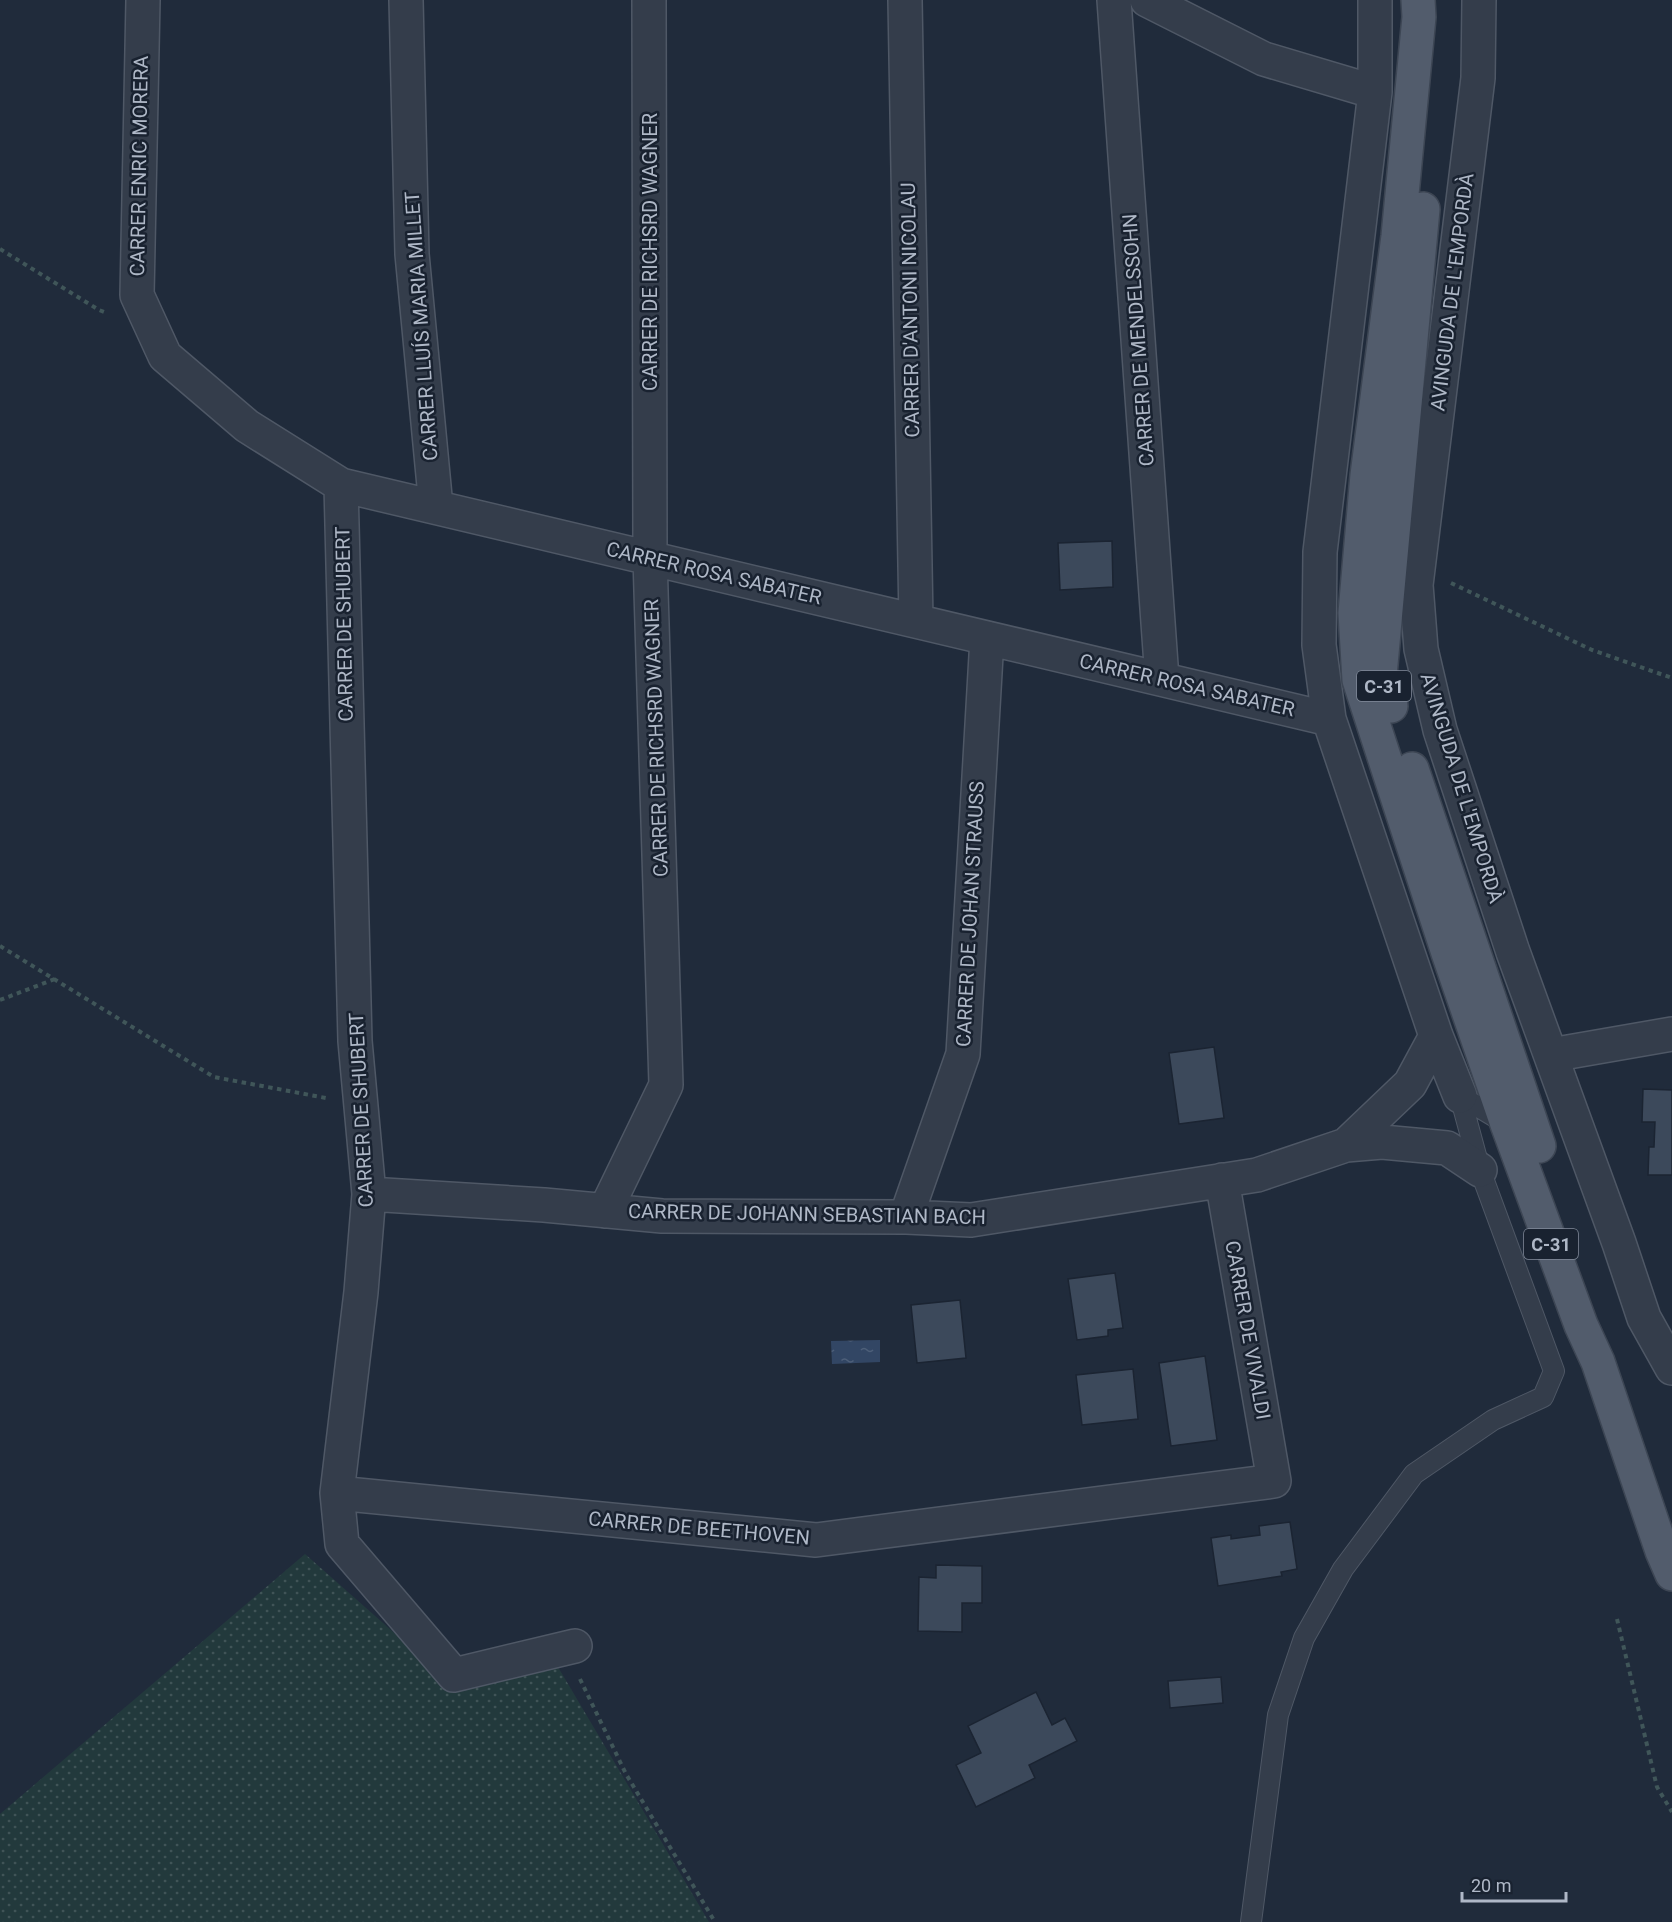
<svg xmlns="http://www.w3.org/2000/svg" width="1672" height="1922" viewBox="0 0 1672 1922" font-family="Roboto,sans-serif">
	<defs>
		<pattern id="grass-dots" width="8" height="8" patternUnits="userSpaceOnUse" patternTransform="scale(1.5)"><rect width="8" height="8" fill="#22393c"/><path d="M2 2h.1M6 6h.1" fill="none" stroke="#405457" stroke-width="1.8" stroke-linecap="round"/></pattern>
		<pattern id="water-ripples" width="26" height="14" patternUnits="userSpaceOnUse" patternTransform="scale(1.5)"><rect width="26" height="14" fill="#324664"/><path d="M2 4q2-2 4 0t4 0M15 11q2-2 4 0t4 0" fill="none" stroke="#4d5f79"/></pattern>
	</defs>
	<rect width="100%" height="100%" fill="#202b3b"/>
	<path fill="url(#grass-dots)" d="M 305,1554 L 460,1691 L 558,1667 L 709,1922 L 0,1922 L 0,1814 Z"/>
	<path fill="url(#water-ripples)" d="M 880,1340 L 880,1362 L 832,1364 L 831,1341 Z"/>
	<path fill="#3c495b" stroke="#1b2432" stroke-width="1.5" d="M 1112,541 L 1113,587 L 1060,590 L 1058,543 Z
		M 1214,1047 L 1224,1118 L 1179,1124 L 1169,1053 Z
		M 1643,1089 L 1672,1090 L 1672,1175 L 1648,1175 L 1649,1147 L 1654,1147 L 1655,1122 L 1642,1122 Z
		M 1115,1273 L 1123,1328 L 1108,1330 L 1108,1336 L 1077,1340 L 1068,1279 Z
		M 960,1300 L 966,1358 L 917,1363 L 911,1305 Z
		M 1205,1356 L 1217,1440 L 1171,1446 L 1159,1363 Z
		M 1133,1369 L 1138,1419 L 1082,1425 L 1076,1375 Z
		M 1290,1522 L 1297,1569 L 1281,1572 L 1282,1576 L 1218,1586 L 1211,1538 L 1231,1535 L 1231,1539 L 1260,1535 L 1259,1526 Z
		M 936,1565 L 982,1566 L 982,1603 L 962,1603 L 962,1632 L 918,1631 L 919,1577 L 936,1578 Z
		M 1221,1677 L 1223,1703 L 1170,1708 L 1168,1681 Z
		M 1036,1692 L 1052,1725 L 1065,1718 L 1077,1741 L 1029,1765 L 1035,1778 L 976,1807 L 956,1765 L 981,1753 L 968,1726 Z"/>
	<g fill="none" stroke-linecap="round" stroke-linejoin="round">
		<defs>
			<path id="lane" d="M 1460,1096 L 1507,1124
				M 1251,1922 L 1278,1715 L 1304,1638 L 1343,1569 L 1414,1474 L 1493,1420 L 1543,1397 L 1554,1371 L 1480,1170 L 1460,1096"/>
			<path id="street" d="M 143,0 L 137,295 L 165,356 L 247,426 L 341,485 L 1329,719
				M 406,0 L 412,254 L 436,507
				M 905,0 L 916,621
				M 1114,0 L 1162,679
				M 1147,0 L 1264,59 L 1375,92
				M 1375,0 L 1375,92 L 1320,552 L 1319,645 L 1329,719 L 1436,1036 L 1460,1096
				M 1479,0 L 1478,78 L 1416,585 L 1421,649 L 1440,730 L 1513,952 L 1619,1243 L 1644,1318 L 1672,1368
				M 341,485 L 355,1041 L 369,1194 L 361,1292 L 337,1493 L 342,1544 L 454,1675 L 575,1646
				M 1551,1055 L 1672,1034
				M 1346,1145 L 1410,1084 L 1436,1036
				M 369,1194 L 544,1205 L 662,1216 L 906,1217 L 971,1220 L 1257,1175 L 1346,1145 L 1382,1142 L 1447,1148 L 1480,1170
				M 605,1211 L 666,1085 L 650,558 L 649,0
				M 906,1217 L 963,1054 L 987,638
				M 337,1493 L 816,1540 L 1274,1481 L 1222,1180"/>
			<path id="primary" d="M 1418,0 L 1419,17 L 1398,236 L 1367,475 L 1355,613 L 1359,680 L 1448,953 L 1507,1124 L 1581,1325 L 1598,1362 L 1662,1551 L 1672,1574
				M 1391,706 L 1380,675 L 1423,209
				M 1412,769 L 1539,1146"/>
		</defs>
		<use href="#lane" stroke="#4f5866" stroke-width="22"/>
		<use href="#street" stroke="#4f5866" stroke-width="36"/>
		<use href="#primary" stroke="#3d4654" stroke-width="36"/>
		<path stroke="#405659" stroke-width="4" stroke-dasharray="4.5 4.5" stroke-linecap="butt" d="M 0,249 L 99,310 L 107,313
			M 1451,583 L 1592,650 L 1672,678
			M 0,946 L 214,1077 L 326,1098
			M 0,1000 L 55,979
			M 1617,1619 L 1657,1787 L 1672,1812
			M 580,1679 L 626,1774 L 715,1922"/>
		<use href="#lane" stroke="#343d4b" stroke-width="20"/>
		<use href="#street" stroke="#343d4b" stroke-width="33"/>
		<use href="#primary" stroke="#525c6c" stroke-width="33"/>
	</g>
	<g text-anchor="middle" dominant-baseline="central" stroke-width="5" stroke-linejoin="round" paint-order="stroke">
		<g fill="#192230" stroke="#828b9a" stroke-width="1.5">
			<rect x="1357" y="671" width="54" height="30" rx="4.5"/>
			<rect x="1524" y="1229" width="54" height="30" rx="4.5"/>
		</g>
		<g font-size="18" font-weight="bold" fill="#afb8c7">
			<text x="1384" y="686">C-31</text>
			<text x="1551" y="1244">C-31</text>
		</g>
		<g font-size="20" fill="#afb8c7" stroke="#192230">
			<text transform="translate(139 166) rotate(-89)">CARRER ENRIC MORERA</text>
			<text transform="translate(650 252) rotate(-90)">CARRER DE RICHSRD WAGNER</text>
			<text transform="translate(1452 292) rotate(-83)">AVINGUDA DE L'EMPORDÀ</text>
			<text transform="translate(910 310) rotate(-91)">CARRER D'ANTONI NICOLAU</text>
			<text transform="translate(421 326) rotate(-94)">CARRER LLUÍS MARIA MILLET</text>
			<text transform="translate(1138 340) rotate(-94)">CARRER DE MENDELSSOHN</text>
			<text transform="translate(714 573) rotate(13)">CARRER ROSA SABATER</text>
			<text transform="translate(344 624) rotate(-91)">CARRER DE SHUBERT</text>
			<text transform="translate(1187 685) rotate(13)">CARRER ROSA SABATER</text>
			<text transform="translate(656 738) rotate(-92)">CARRER DE RICHSRD WAGNER</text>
			<text transform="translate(1462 788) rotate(73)">AVINGUDA DE L'EMPORDÀ</text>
			<text transform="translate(970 914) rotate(-87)">CARRER DE JOHAN STRAUSS</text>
			<text transform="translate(361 1110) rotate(-93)">CARRER DE SHUBERT</text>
			<text transform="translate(807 1214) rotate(1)">CARRER DE JOHANN SEBASTIAN BACH</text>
			<text transform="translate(1248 1330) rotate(80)">CARRER DE VIVALDI</text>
			<text transform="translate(699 1528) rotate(5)">CARRER DE BEETHOVEN</text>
		</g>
	</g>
	<path d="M1462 1892v9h104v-9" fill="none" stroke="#afb8c7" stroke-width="3"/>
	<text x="1471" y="1892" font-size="18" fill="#afb8c7" stroke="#192230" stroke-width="4.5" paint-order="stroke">20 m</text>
</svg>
